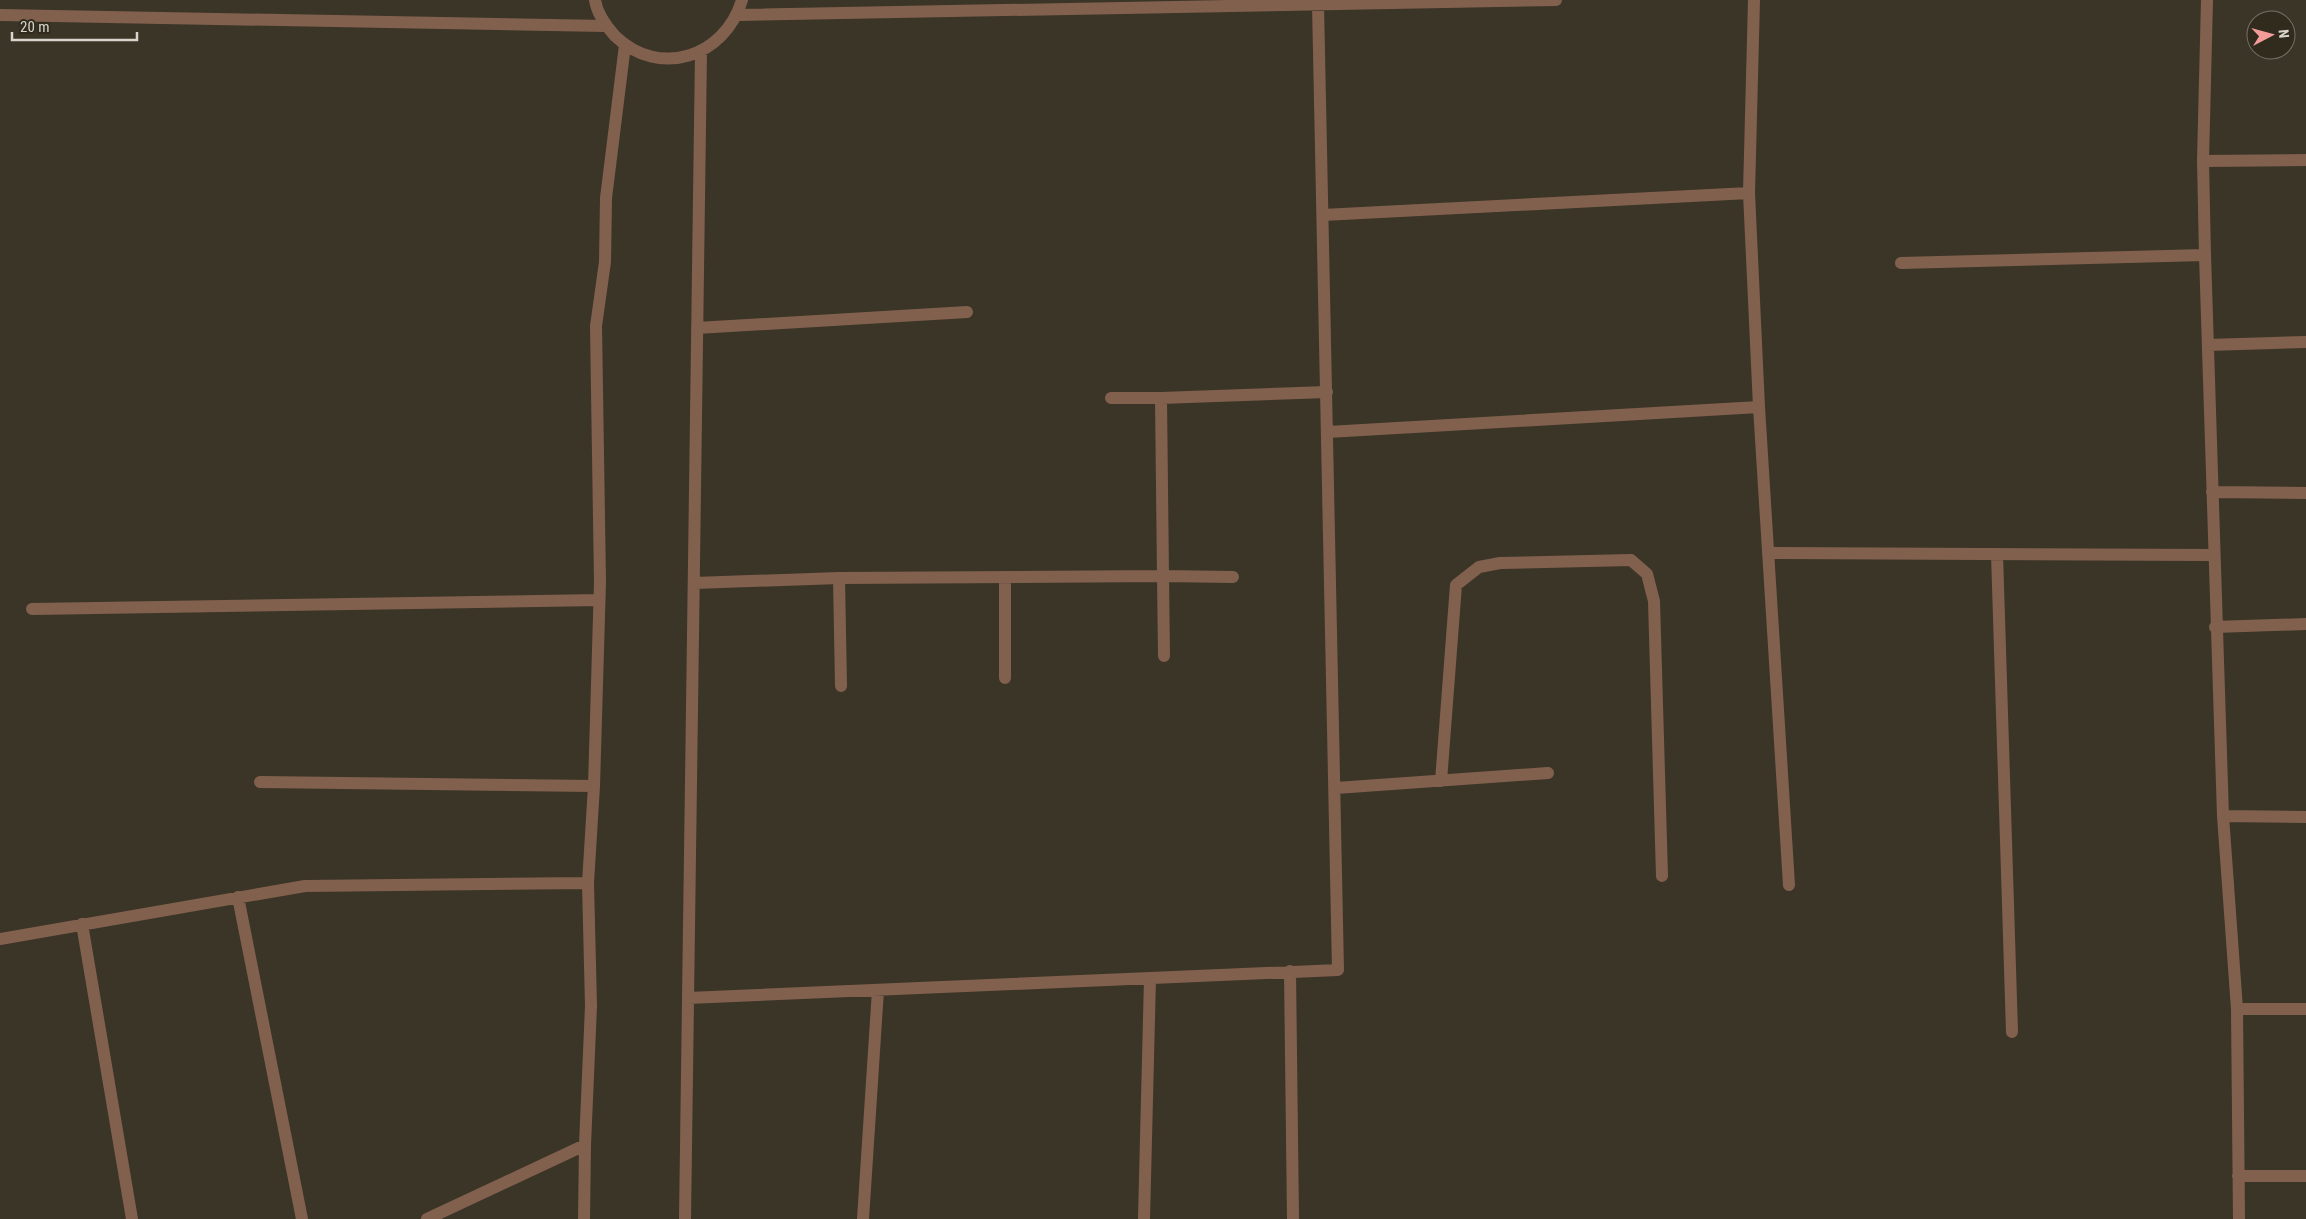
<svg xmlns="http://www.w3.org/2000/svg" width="2306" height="1219" viewBox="0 0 2306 1219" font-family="'Roboto Condensed',sans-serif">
	<rect width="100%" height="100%" fill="#3b3527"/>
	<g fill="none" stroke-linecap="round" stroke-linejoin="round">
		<path stroke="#82604e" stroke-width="12" d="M 595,0 C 597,14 606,26 615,36 C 659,79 725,57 742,0
			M 1754,0 L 1749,193 L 1759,407 L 1789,885
			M 2207,0 L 2203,161 L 2205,255 L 2223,816 L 2237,1009 L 2239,1219
			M 0,15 L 606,26
			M 737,15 L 1556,0
			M 2203,161 L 2306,160
			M 1323,215 L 1749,193
			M 1901,263 L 2205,255
			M 697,328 L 967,312
			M 2208,345 L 2306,342
			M 1111,398 L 1161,398
			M 1328,432 L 1759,407
			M 2212,492 L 2306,493
			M 1768,553 L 2213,555
			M 1997,554 L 2012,1032
			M 1005,577 L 1005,678
			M 839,578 L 841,686
			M 694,583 L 839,578 L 1163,576 L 1161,398 L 1327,392
			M 32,609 L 599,600
			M 2215,627 L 2306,624
			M 1164,656 L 1163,576 L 1233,577
			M 1441,781 L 1456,585 L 1479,567 L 1500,563 L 1631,560 L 1647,574 L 1654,601 L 1662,876
			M 260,782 L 594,786
			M 1336,788 L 1548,773
			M 2223,816 L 2306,817
			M 238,897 L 302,1219
			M 82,924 L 132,1219
			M 0,939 L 305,886 L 588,883
			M 1290,971 L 1293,1219
			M 688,998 L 1338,970 L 1318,4
			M 2237,1009 L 2306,1009
			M 2238,1176 L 2306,1176
			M 427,1219 L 585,1145
			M 584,1219 L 585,1145 L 591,1006 L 588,883 L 594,786 L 600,582 L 596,326 L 605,262 L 606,198 L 625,45
			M 685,1219 L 701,52
			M 863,1219 L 878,990
			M 1144,1219 L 1150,978"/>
	</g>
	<g transform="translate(2271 35) rotate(84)"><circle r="24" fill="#312b1e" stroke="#746f64"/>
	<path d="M0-4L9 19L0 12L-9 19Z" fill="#f59b99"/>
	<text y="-8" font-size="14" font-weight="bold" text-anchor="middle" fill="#d8d5cc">N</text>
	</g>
	<path d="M12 32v8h125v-8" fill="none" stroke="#d8d5cc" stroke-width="2.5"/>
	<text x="20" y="32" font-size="15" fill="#d8d5cc" stroke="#312b1e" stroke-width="4" paint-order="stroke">20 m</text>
</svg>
